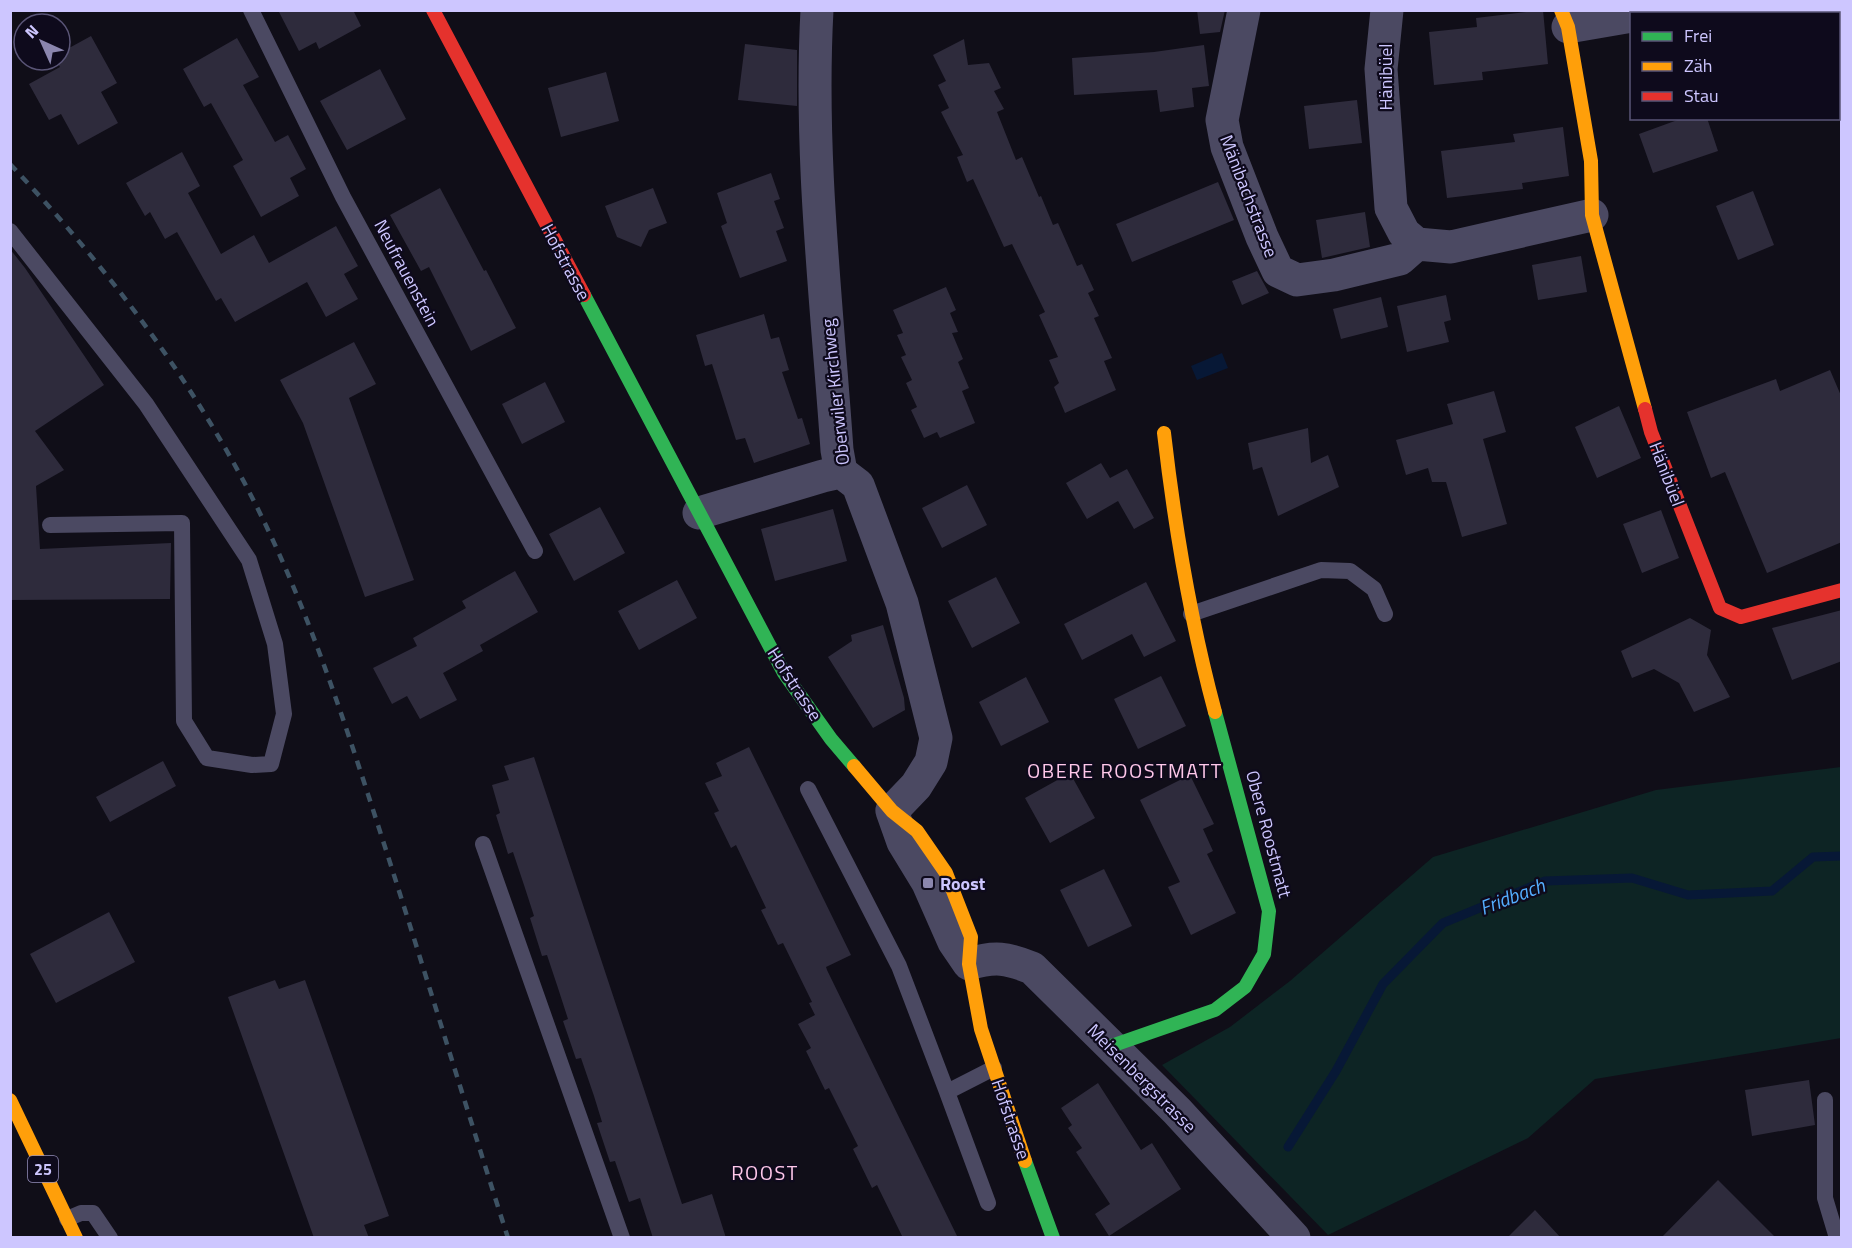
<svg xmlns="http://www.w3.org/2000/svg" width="1852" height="1248" viewBox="0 0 1852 1248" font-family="'Titillium Web',sans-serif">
	<rect width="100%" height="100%" fill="#100e18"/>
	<path fill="#0d2424" d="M 1841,767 L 1841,1038 L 1595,1079 L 1528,1138 L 1328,1235 L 1162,1065 L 1230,1027 L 1290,981 L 1433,857 L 1656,790 Z"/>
	<path fill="#071836" d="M 1222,353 L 1228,368 L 1197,380 L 1191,366 Z"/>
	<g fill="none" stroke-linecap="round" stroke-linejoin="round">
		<path stroke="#071836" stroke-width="9" d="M 1288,1147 L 1336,1071 L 1383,984 L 1443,923 L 1545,881 L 1632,878 L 1688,895 L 1772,891 L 1813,857 L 1842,856"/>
	</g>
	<path fill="#2e2b3c" d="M 278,10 L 353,10 L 361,26 L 319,49 L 316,42 L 299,51 Z
		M 1197,10 L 1225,10 L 1220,32 L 1200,34 Z
		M 1543,10 L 1548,64 L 1482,72 L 1483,80 L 1434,85 L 1429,32 L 1477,27 L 1476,18 Z
		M 91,36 L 117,83 L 101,92 L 118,123 L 78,145 L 61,114 L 49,120 L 29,84 L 60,67 L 56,60 L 60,60 L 60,53 Z
		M 237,38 L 259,77 L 243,85 L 275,142 L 288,135 L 306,169 L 290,178 L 299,196 L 261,217 L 233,166 L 243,160 L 211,103 L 204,107 L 183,69 Z
		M 964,39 L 968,65 L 989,63 L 1001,88 L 994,91 L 1004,109 L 997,112 L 1016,160 L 1022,157 L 1039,197 L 1041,196 L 1053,225 L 1058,223 L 1077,266 L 1082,264 L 1094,290 L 1088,293 L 1099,316 L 1094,318 L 1112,358 L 1104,361 L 1116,390 L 1065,413 L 1054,387 L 1059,383 L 1049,360 L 1058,357 L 1039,315 L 1045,312 L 1012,244 L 1004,247 L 973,179 L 967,182 L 957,157 L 963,155 L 941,112 L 949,108 L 938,85 L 946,81 L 933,55 Z
		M 745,44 L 797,50 L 797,106 L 738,100 Z
		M 1204,45 L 1209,86 L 1192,88 L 1194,107 L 1160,112 L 1157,90 L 1074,95 L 1072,58 L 1154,52 Z
		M 380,69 L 406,119 L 347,150 L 320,101 Z
		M 606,72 L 619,121 L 561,137 L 548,88 Z
		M 1357,100 L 1362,143 L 1309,149 L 1304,106 Z
		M 1683,118 L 1707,118 L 1718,151 L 1653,173 L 1639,134 Z
		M 1563,127 L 1569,176 L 1522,183 L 1523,189 L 1447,198 L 1441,151 L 1515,142 L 1513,134 Z
		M 182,152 L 200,186 L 188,193 L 221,254 L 254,235 L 269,263 L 336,226 L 358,266 L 344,274 L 358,299 L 326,317 L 307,282 L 235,322 L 221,298 L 216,301 L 177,232 L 165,239 L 150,212 L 145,216 L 126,183 Z
		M 771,173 L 780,199 L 774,201 L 784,228 L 776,231 L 787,261 L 740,278 L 721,226 L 727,223 L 717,193 Z
		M 1218,182 L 1234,220 L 1132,262 L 1116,224 Z
		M 440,188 L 484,271 L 486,270 L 516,328 L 471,351 L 429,267 L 421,271 L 390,215 Z
		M 653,188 L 667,223 L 649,230 L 641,247 L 617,237 L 605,206 Z
		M 1753,191 L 1774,245 L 1738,260 L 1716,206 Z
		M 1365,212 L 1370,247 L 1322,258 L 1316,220 Z
		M 10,249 L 25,268 L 104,385 L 35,431 L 64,470 L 36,486 L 40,549 L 171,543 L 170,599 L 10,600 Z
		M 1581,256 L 1587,292 L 1538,300 L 1532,265 Z
		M 1257,271 L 1269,293 L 1242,305 L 1232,281 Z
		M 946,287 L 956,310 L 950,313 L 958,332 L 952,333 L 963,359 L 958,362 L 969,388 L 962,391 L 975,423 L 940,438 L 937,432 L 924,438 L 911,410 L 917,407 L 906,383 L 912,380 L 901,357 L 906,355 L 897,335 L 903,333 L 893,310 Z
		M 1446,295 L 1451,320 L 1444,322 L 1449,342 L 1407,352 L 1397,306 Z
		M 1381,297 L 1388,327 L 1341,339 L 1333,309 Z
		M 764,314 L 771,339 L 779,337 L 789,370 L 782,372 L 798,419 L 802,418 L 810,444 L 754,463 L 745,438 L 736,440 L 712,364 L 705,366 L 696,335 Z
		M 354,342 L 376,384 L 349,398 L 414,580 L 365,597 L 303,423 L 280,380 Z
		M 1830,370 L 1842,398 L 1842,542 L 1767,573 L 1725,472 L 1711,478 L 1687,412 L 1776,379 L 1780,391 Z
		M 545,382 L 565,422 L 522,444 L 502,404 Z
		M 1494,391 L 1506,432 L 1483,439 L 1507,524 L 1462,537 L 1446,482 L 1432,482 L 1428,468 L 1406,475 L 1396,440 L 1453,424 L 1447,404 Z
		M 1619,406 L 1641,458 L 1597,478 L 1575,427 Z
		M 1308,428 L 1311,463 L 1328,455 L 1339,487 L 1278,516 L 1262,467 L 1253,470 L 1248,443 Z
		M 1101,463 L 1110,478 L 1127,469 L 1154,518 L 1134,529 L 1118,501 L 1087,519 L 1066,483 Z
		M 967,485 L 987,525 L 942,548 L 922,508 Z
		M 600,507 L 625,553 L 574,581 L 549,534 Z
		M 833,509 L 847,561 L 775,581 L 761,529 Z
		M 1661,510 L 1679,558 L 1642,573 L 1623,524 Z
		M 515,571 L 538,612 L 480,645 L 483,651 L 443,673 L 457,700 L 420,719 L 407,696 L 392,704 L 373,668 L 417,646 L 413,638 L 466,608 L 462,601 Z
		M 996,577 L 1020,623 L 972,648 L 948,601 Z
		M 677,580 L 697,618 L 639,650 L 618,611 Z
		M 1146,582 L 1176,641 L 1144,657 L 1132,634 L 1082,660 L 1064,624 Z
		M 1842,610 L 1842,661 L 1792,680 L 1772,628 Z
		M 1690,618 L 1711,630 L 1707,655 L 1730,697 L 1694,712 L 1679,683 L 1654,669 L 1632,678 L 1621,651 Z
		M 883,625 L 904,698 L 905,710 L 873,728 L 828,657 L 852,641 L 851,635 Z
		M 1161,676 L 1186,726 L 1138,749 L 1114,699 Z
		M 1026,677 L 1049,722 L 1001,746 L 979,702 Z
		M 749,747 L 851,955 L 826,967 L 827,970 L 958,1238 L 903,1238 L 877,1185 L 872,1188 L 853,1149 L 858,1146 L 829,1088 L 825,1090 L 806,1051 L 811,1048 L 798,1024 L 815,1015 L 809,1003 L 812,1002 L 783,943 L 778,945 L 761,910 L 766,908 L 736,845 L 731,848 L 714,813 L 719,811 L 705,783 L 722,776 L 716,763 Z
		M 534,757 L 682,1204 L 712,1194 L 726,1238 L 653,1238 L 640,1198 L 629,1202 L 615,1161 L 610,1162 L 597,1123 L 602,1122 L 594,1096 L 581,1058 L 576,1059 L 563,1021 L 568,1019 L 557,985 L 547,955 L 542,956 L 530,918 L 534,916 L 524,885 L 513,852 L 508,854 L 496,815 L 500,813 L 492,785 L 509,780 L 504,766 Z
		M 163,761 L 176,786 L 110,822 L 96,797 Z
		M 1070,773 L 1095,818 L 1050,843 L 1025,798 Z
		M 1190,775 L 1214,824 L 1203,829 L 1213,851 L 1207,854 L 1236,913 L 1191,935 L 1168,887 L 1180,882 L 1140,800 Z
		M 1104,869 L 1132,926 L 1088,947 L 1060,890 Z
		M 109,912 L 135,962 L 56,1003 L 30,954 Z
		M 275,980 L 279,989 L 305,980 L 389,1216 L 364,1225 L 369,1238 L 314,1238 L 228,997 Z
		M 1809,1080 L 1815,1125 L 1752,1136 L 1745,1090 Z
		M 1098,1083 L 1141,1150 L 1152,1143 L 1181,1189 L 1109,1236 L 1095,1214 L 1110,1204 L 1076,1152 L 1082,1148 L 1068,1128 L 1072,1125 L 1061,1108 Z
		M 1718,1180 L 1776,1238 L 1661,1238 Z
		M 1535,1210 L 1561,1238 L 1507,1238 Z"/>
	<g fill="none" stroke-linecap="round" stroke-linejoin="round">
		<path stroke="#4b4962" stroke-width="16" d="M 251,10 L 343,197 L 535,551
			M 10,231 L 146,404 L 249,560 L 275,644 L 284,714 L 271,764 L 252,765 L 207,758 L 184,721 L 182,523 L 50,525
			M 1191,614 L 1321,570 L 1350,571 L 1374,589 L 1385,614
			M 808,789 L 899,966 L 947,1092 L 994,1068
			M 483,844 L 622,1238
			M 947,1092 L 988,1203
			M 1825,1100 L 1825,1198 L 1837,1238
			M 67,1219 L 81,1213 L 93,1213 L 110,1238"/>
		<path stroke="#4b4962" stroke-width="33" d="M 817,10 C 809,156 827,304 837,450 L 841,472 L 858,485 L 902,603 L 936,738 L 931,762 L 916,786 L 892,811 L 903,842 L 928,883 L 954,942 L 969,964 C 995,956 1007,958 1032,968 L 1177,1111 L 1294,1238
			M 1244,10 L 1222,120 L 1227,147 L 1262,237 L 1278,271 L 1297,280 L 1334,275 L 1400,259 L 1417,244
			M 1387,10 L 1381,69 L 1391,208 L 1404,233 L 1417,244 L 1451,247 L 1592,215
			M 1568,27 L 1632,16
			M 699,513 L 823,476 L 841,472"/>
		<path stroke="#30b455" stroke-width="14" d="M 584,295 L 784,673 L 831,739 L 854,766
			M 1111,1046 L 1215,1010 L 1245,987 L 1264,954 L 1269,911 L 1215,712
			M 1025,1161 L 1053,1238"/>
		<path stroke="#ff9f0a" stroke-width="14" d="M 1561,10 L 1568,27 L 1591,161 L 1592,215 L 1645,409
			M 1164,433 C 1175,529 1190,619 1215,712
			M 854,766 L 892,811 L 917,831 L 946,873 L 971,937 L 969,964 L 981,1029 L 1025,1161
			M 10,1100 L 76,1238"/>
		<path stroke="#e5322d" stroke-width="14" d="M 433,10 L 584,295
			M 1645,409 L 1651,432 L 1720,608 L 1741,617 L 1842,590"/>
		<path stroke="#3d5263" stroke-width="4.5" stroke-dasharray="9 8" stroke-linecap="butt" d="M 10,164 C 90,249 162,340 221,441 C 291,559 334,689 376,819 C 421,958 463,1098 508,1238"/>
	</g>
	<rect fill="#8b86ae" stroke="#0e0a1c" stroke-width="2" x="922" y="877" width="12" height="12" rx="3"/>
	<g text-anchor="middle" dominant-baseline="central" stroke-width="4.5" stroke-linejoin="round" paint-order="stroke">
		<rect fill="#0e0a1c" stroke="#948ebb" stroke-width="1.5" x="28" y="1156" width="30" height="26" rx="4.5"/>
		<g font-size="16" font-weight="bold" fill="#cdc6ff">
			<text x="43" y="1169">25</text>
		</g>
		<g font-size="18" fill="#cdc6ff" stroke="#0e0a1c">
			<text transform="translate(1385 77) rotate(-90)">Hänibüel</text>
			<text transform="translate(1249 196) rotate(69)">Mänibachstrasse</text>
			<text transform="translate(566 262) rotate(62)">Hofstrasse</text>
			<text transform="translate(407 273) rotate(62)">Neufrauenstein</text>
			<text transform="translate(835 392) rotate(-96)">Oberwiler Kirchweg</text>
			<text transform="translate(1667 474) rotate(69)">Hänibüel</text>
			<text transform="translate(795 684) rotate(57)">Hofstrasse</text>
			<text transform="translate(1269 834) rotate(75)">Obere Roostmatt</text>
			<text transform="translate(1142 1078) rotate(45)">Meisenbergstrasse</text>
			<text transform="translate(1011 1119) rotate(71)">Hofstrasse</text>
		</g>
		<g font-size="18" font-weight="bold" fill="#cdc6ff" stroke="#0e0a1c" text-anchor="start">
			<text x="940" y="883">Roost</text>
		</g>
		<g font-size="20" letter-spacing="1.5" fill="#ffc8ea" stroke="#0e0a1c">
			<text x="1125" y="770">OBERE ROOSTMATT</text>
			<text x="765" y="1172">ROOST</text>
		</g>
		<g font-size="20" font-style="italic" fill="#54aeff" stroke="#0e0a1c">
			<text transform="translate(1512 896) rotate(-21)">Fridbach</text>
		</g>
	</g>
	<rect width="1852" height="1248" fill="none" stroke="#cdc6ff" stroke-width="24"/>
	<rect x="1630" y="12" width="210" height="108" fill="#0e0a1c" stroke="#5a5577" stroke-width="1.5"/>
	<rect x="1642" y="32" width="30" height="9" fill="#30b455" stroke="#5a5577" stroke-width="1.5"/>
	<text x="1684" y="42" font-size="18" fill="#cdc6ff">Frei</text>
	<rect x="1642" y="62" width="30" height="9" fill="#ff9f0a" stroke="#5a5577" stroke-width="1.5"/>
	<text x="1684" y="72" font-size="18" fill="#cdc6ff">Zäh</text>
	<rect x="1642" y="92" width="30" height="9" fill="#e5322d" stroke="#5a5577" stroke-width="1.5"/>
	<text x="1684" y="102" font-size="18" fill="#cdc6ff">Stau</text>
	<g transform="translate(42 42) rotate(315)"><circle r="28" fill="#0e0a1c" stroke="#5a5577" stroke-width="1.5"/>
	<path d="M0-4.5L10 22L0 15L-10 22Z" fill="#8b86ae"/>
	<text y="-9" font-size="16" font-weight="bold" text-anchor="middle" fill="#cdc6ff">N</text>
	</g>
</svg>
